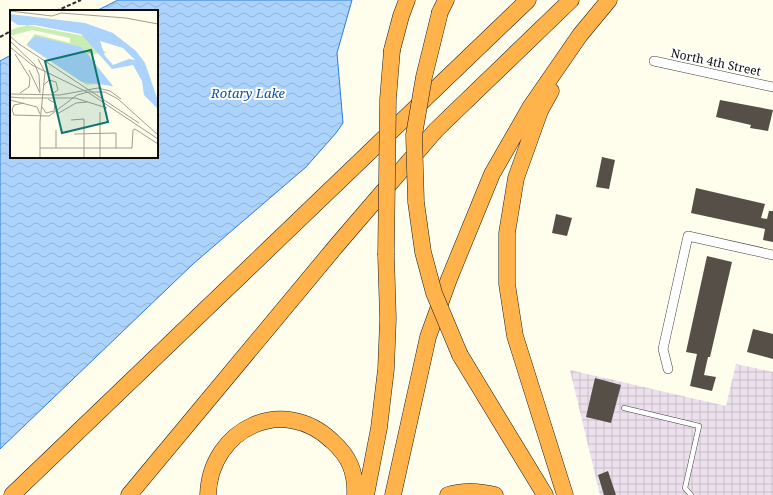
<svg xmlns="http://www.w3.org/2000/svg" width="773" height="495" viewBox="0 0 773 495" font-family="'Noto Serif',serif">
	<defs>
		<pattern id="industrial-grid" width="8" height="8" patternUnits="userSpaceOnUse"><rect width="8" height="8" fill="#ece0ec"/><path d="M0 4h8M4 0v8" fill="none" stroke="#c9bfc9"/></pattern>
		<pattern id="water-waves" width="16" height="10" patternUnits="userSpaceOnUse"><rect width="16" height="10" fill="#abd3fc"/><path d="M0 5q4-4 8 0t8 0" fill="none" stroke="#92b4d7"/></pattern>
	</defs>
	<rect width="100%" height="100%" fill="#fffeec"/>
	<path fill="url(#industrial-grid)" d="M 736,364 L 773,372 L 773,495 L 600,495 L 570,370 L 726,406 Z"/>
	<path fill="url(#water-waves)" stroke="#2c7ed9" d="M 118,0 L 352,0 L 337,53 L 343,123 L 336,133 L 306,167 L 193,264 L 0,449 L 0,61 L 11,55 L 11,157 L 157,157 L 157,11 L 96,11 Z"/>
	<path fill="#564f48" d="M 720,100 L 773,110 L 768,131 L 750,128 L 751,125 L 716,117 Z
		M 602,157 L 615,160 L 609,189 L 596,187 Z
		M 696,188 L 765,204 L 761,218 L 767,219 L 769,211 L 773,211 L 773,242 L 763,240 L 765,229 L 691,213 Z
		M 556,214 L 572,218 L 567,236 L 552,233 Z
		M 707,256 L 732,262 L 710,357 L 708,357 L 704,375 L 716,377 L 712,391 L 690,386 L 697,354 L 686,352 Z
		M 753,329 L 773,334 L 773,359 L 747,352 Z
		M 595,378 L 621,385 L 611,423 L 586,417 Z
		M 608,471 L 616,495 L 604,495 L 598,475 Z"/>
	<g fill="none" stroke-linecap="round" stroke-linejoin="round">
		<defs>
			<path id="lane" d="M 624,408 L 699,426 L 685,488 L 691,495"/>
			<path id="street" d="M 654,61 L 773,87
				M 668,369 L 663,349 L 688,236 L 773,255"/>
			<path id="highway" d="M 440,12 L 446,0
				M 392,50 L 401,16 L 407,0
				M 551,91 L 540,111 L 516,178 L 507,233 L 507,284 L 515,336 L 565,495
				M 460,355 L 545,495
				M 12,495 L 528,0
				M 129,495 L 337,245 L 436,130 L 571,0
				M 208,495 C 210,429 283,394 332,441 C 349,456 356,472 355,495
				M 366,495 L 379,428 L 386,369 L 388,319 L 386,255
				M 393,495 L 428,337 L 449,279 L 492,174 L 531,106 L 580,35 L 609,0
				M 448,495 C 464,490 479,491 495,495"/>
		</defs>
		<use href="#lane" stroke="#3f3f3f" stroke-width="5.5"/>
		<use href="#street" stroke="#3f3f3f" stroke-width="10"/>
		<use href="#highway" stroke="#1d1d1d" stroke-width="17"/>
		<path stroke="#2e2e2e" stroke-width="2" stroke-dasharray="4 2" stroke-linecap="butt" d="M 56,11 L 81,0
			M 0,37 L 11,31"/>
		<use href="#lane" stroke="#fff" stroke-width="4.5"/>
		<use href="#street" stroke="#fff" stroke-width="9"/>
		<use href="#highway" stroke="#ffb34a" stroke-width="16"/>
		<defs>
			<path id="highway-bridge" d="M 440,12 L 424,77 L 414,135 L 416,202 L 423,252 L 434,293 L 460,355
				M 386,255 L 388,99 L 392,50"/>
		</defs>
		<use href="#highway-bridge" stroke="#1d1d1d" stroke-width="17" stroke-linecap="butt"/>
		<use href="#highway-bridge" stroke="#ffb34a" stroke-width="16"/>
	</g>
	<g text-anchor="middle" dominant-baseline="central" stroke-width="4" stroke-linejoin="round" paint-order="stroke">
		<g font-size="12" fill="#0c0c0c" stroke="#fff">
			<text transform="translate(716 62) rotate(12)">North 4th Street</text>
		</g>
		<g font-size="13" font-style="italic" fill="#0b50a9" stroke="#fff">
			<text x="248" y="93">Rotary Lake</text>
		</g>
	</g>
	<g transform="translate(10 10)">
		<rect width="148" height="148" fill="#fffeec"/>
		<path d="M 17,15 L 74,26 L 97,43 L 78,44 L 103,77 L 91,73 L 77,75 L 16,35 L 25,24 L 60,33 L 60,28 L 22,20 L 0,26 L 0,20 Z" fill="#c9edb2"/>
		<path d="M 0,4 L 75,13 L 103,23 L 126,41 L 135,53 L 148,91 L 148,99 L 134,85 L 132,71 L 123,55 L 102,59 L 71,24 L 24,15 L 8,15 L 0,10 ZM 90,31 L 113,38 L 125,50 L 119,49 L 103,55 L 95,46 ZM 25,26 L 71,37 L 103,76 L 72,72 L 18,36 L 18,33 Z" fill="#abd3fc" fill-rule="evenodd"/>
		<path fill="none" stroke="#9e9d92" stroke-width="1" d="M 0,1 L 42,6 L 51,3 L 116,8 L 148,14M 0,26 L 10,35M 0,31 L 25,55 L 29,65 L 30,82M 9,34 L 129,113M 0,37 L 22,55 L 79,83 L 148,129M 5,44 L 20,68 L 19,77 L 10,83M 28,49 L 35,62 L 30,112M 19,60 L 30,83M 34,75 L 39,70 L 46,72 L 48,80 L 42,84M 0,84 L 50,85 L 88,78 L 100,81 L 111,89M 0,87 L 14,88M 13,88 L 65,88 L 97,98M 0,90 L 27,97 L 30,104M 14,93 L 4,95 L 2,100 L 4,105 L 39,106 L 67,85 L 78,82 L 95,82 L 108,89 L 148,125M 32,97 L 36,103 L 44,101 L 45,93 L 38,89M 90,102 L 90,148M 47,104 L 66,93 L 77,92M 61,110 L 74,109 L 74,148M 64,124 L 106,123 L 106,138M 30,138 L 122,138 L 123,120 L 125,119 L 148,134M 46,138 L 46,120M 30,148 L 30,112"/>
		<path fill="#0f766e" fill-opacity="0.15" stroke="#0f766e" stroke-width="2" d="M 81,40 L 98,112 L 52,123 L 35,51 Z"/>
		<rect width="148" height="148" fill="none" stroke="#0c0c0c" stroke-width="2"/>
	</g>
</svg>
